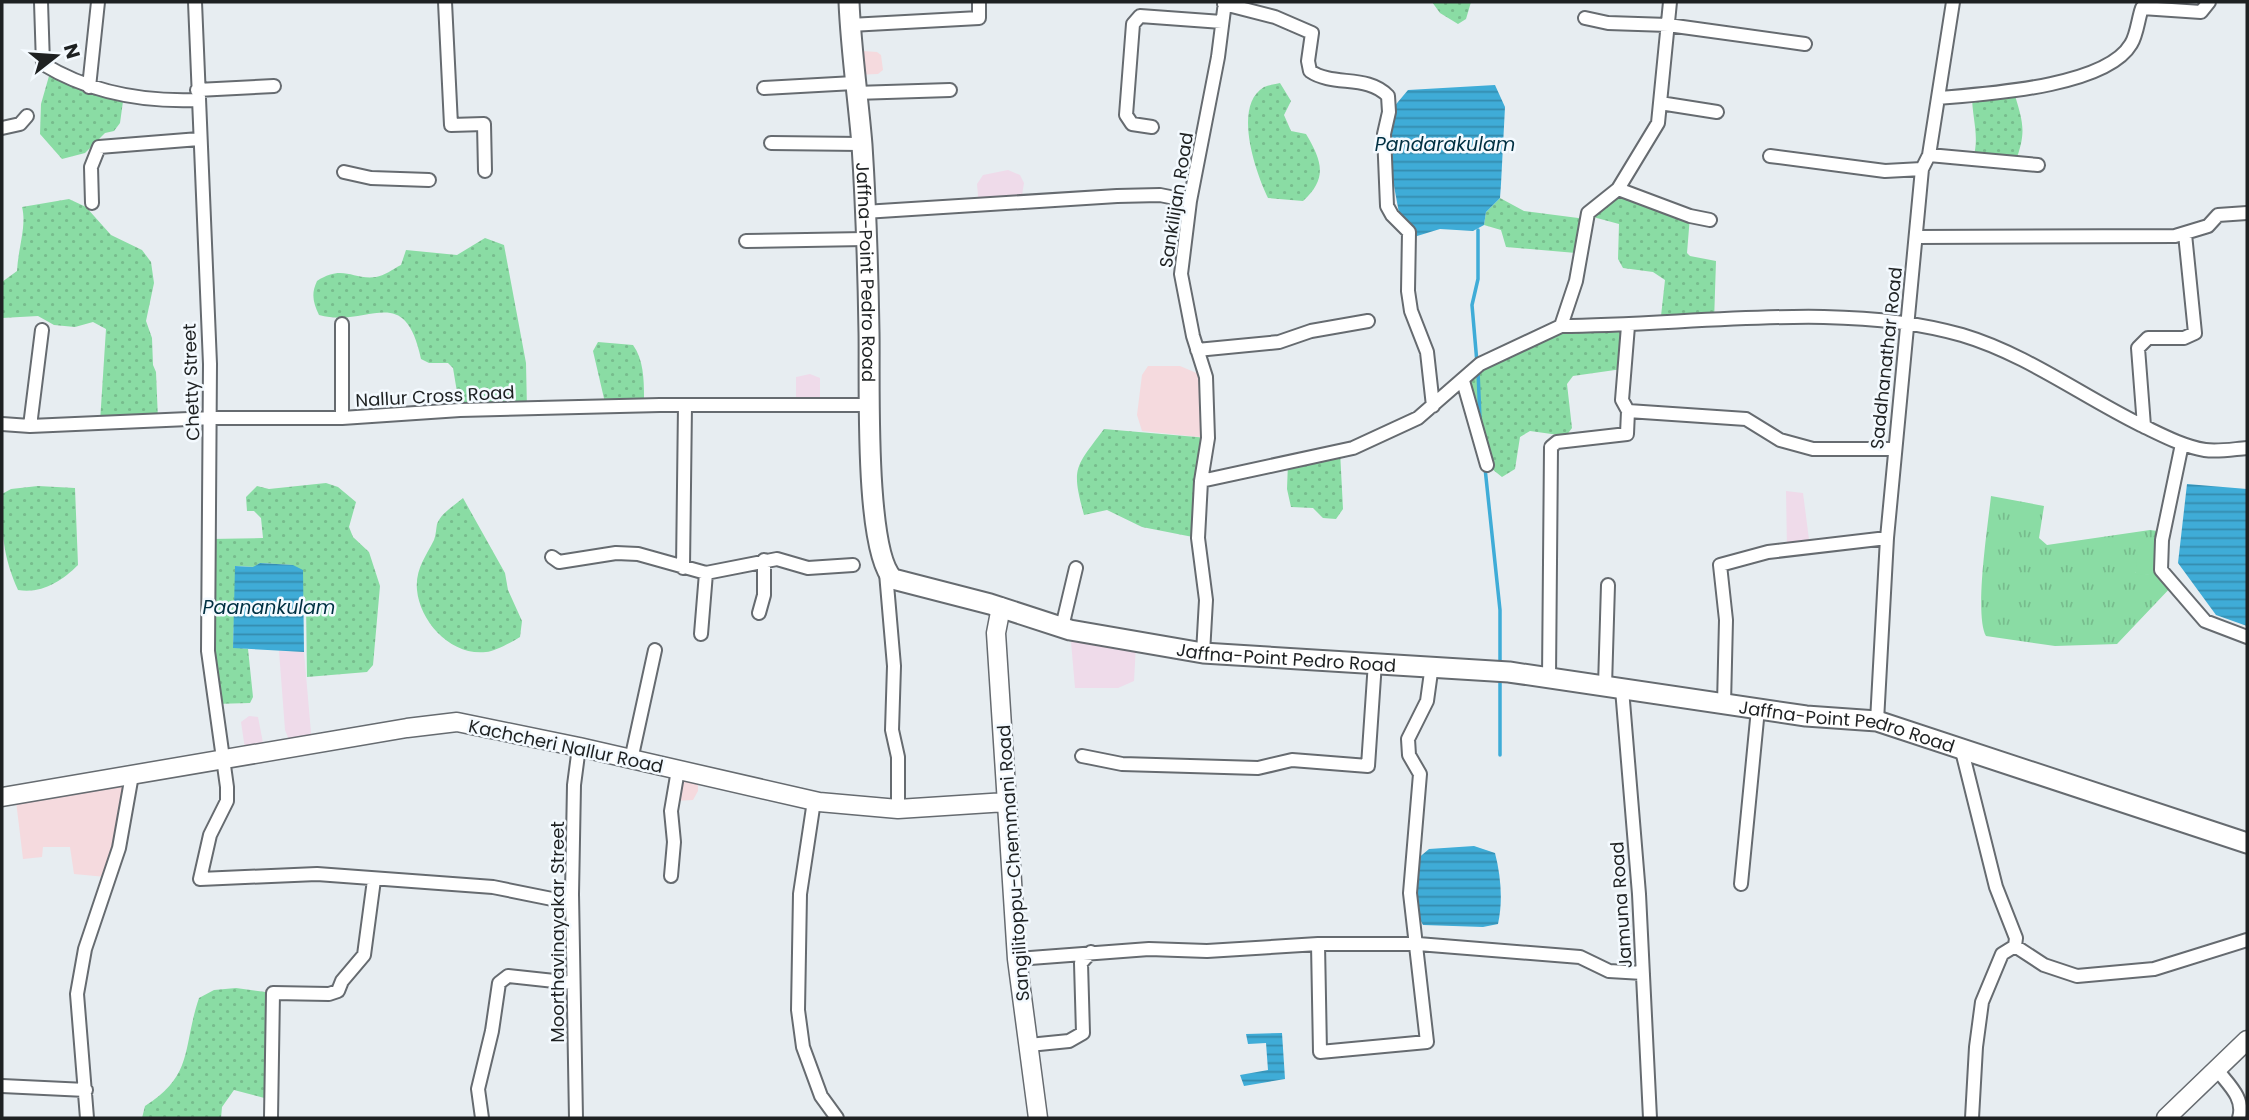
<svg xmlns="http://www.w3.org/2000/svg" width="2249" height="1120" viewBox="0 0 2249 1120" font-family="Poppins,sans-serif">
	<defs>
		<pattern id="grass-dots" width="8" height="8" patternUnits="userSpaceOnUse" patternTransform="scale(1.75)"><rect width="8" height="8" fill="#8adca4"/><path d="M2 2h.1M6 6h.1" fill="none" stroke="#77bc8d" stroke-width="1.8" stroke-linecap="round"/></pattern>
		<pattern id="park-tufts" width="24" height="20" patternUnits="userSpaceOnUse" patternTransform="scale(1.75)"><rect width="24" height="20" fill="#8adca4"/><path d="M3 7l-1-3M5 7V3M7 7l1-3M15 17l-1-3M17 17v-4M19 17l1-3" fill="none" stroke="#77bc8d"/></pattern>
		<pattern id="water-rules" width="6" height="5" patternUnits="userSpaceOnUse" patternTransform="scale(1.75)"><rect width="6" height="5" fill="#3facd7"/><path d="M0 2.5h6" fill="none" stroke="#348cae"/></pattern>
	</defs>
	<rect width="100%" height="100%" fill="#e7edf1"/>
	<path fill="#efdbea" d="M 1008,170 L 1020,175 L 1024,183 L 1021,202 L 979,206 L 977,184 L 983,175 Z
		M 810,374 L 820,378 L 820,405 L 796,405 L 796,377 Z
		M 1786,491 L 1803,493 L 1810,547 L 1787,550 Z
		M 1070,630 L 1136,644 L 1134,681 L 1118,688 L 1075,688 Z
		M 279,651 L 304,652 L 312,744 L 292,747 L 285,730 Z
		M 249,716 L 258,717 L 265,753 L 246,756 L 241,722 Z"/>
	<path fill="#f5dade" d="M 863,51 L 877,52 L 881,55 L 883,70 L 878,74 L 853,75 L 852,55 Z
		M 1148,366 L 1180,366 L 1206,377 L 1208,438 L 1142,431 L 1137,415 L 1142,375 Z
		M 678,770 L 698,775 L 698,791 L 693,800 L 675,801 Z
		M 129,781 L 106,877 L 74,874 L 70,847 L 43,847 L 42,857 L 23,859 L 16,801 Z"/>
	<path fill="url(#grass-dots)" d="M 1432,2 L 1471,2 L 1466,19 L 1458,24 L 1440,13 Z
		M 51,69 L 124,94 L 120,123 L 114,131 L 105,133 L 85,153 L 62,159 L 40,134 L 41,104 Z
		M 1280,83 L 1291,101 L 1284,115 L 1291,131 L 1306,134 C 1322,161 1328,178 1303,201 L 1268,198 C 1256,173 1232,106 1264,87 C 1268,85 1276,84 1280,83 Z
		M 2014,92 C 2023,123 2027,131 2015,163 L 1973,159 C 1980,136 1972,119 1972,95 Z
		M 1618,189 L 1690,216 L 1687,253 L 1690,256 L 1716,261 L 1714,322 L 1660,325 L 1665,280 L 1653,272 L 1623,268 L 1618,259 L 1619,224 L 1593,217 Z
		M 1500,198 L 1524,211 L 1586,219 L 1576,253 L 1506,247 L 1501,230 L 1484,225 L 1486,212 Z
		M 69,199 L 86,207 L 111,235 L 142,250 L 151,262 L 154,283 L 146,321 L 152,338 L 153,365 L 156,372 L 158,420 L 100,422 L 106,329 L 93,322 L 75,327 L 54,325 L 38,316 L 2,318 L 2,282 L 17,271 C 18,249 27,225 22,207 Z
		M 485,238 L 504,245 L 526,363 L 527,410 L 460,410 L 453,368 L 448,363 L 429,363 L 421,359 C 404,280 369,329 319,315 C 313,302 311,294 317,281 C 343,264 352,280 376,277 C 384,276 393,269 401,265 L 406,250 L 457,255 Z
		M 1561,326 L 1628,326 L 1622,369 L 1573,376 L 1567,384 L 1572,428 L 1566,436 L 1530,431 L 1520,437 L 1515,469 L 1502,477 L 1487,465 L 1463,381 L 1480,364 Z
		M 598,342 L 633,345 C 645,361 644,386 644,406 L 606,407 L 593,351 Z
		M 1104,429 L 1208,438 L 1198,538 L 1142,527 L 1107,510 L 1084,515 C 1071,467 1075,468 1104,429 Z
		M 1340,451 L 1343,509 L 1336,519 L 1323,518 L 1313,508 L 1291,507 L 1287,489 L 1288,463 Z
		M 326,483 L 338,487 L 356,502 L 349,527 L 353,537 L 369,552 L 380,586 L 373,665 L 367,672 L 307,677 L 306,603 L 293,565 L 260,563 L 254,567 L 236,566 L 233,647 L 248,649 L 253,697 L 250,703 L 214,704 L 210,539 L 263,538 L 261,518 L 254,511 L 247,511 L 246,497 L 257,486 L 269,489 Z
		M 38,486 L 75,488 L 78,565 C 62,581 42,594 18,590 C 2,554 2,532 2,494 L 11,489 Z
		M 463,498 L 505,573 L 508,590 L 522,621 L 520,637 C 512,642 495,651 486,652 C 451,656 420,622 417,590 C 415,570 426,556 434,540 C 436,535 436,529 437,524 C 442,512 454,506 463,498 Z
		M 236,988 L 273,993 L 272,1100 L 234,1090 L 222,1107 L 221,1118 L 142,1118 L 145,1106 C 194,1075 182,1049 199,998 L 214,990 Z"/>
	<path fill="url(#park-tufts)" d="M 1991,496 L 2044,506 L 2039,538 L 2047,545 L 2150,530 L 2165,532 L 2135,573 L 2164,576 L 2173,585 L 2117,644 L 2055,646 L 1986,636 C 1974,614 1988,525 1991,496 Z"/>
	<path fill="#8adca4" d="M 2140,538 L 2162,540 L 2164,576 L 2135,574 Z"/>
	<path fill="url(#water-rules)" d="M 1495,85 L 1505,107 L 1501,184 L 1500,198 L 1486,212 L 1484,225 L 1473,231 L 1440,229 L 1404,240 L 1382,121 L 1408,90 Z
		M 2187,484 L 2247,489 L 2247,626 L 2216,615 L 2178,563 Z
		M 260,563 L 293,565 L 303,570 L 304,652 L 233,648 L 235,566 L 253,567 Z
		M 1474,846 L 1495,853 C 1501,876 1503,902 1498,924 L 1483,927 L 1423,925 L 1415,910 L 1416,860 L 1429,849 Z
		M 1282,1033 L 1285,1079 L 1244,1086 L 1240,1075 L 1268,1070 L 1266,1043 L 1248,1044 L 1246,1034 Z"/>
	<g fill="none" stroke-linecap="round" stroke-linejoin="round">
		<path stroke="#3facd7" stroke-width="3.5" d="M 1477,363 L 1472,305 L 1478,279 L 1478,230
			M 1478,371 L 1480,419
			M 1485,468 L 1500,610 L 1500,666
			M 1500,677 L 1500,755"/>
		<defs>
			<path id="street" d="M 41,2 L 43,64 C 89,92 144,102 197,100
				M 195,2 L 210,364 L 208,651 L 227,787 L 227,801 L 210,835 L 200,879 L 317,874 L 493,887 L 572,903
				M 445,2 L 451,125 L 484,124 L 485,171
				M 1224,4 L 1275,17 L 1312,33 L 1308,61 L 1310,71 C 1333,87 1367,74 1388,96 L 1389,112 L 1384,134 L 1387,206 L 1392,215 L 1409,232 L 1408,291 L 1411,311 L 1427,352 L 1433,406
				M 1585,18 L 1608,23 L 1668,25 L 1805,44
				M 850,25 L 979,18 L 979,2
				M 89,87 L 98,2
				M 764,88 L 854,83
				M 197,90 L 274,86
				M 855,93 L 950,90
				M 1939,98 C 1985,94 2106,87 2131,44 C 2137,35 2138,19 2142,8 L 2201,12 L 2209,2
				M 1660,103 L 1717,112
				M 1152,127 L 1132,124 L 1126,115 L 1133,24 L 1140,16 L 1222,22
				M 2,128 L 20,124 L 27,116
				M 771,143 L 861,144
				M 1929,155 L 2038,165
				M 1770,156 L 1885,171 L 1922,169
				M 344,172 L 371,178 L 429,180
				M 1618,189 L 1690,216 L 1710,220
				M 92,203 L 91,167 L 99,147 L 199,139
				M 864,212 L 1117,196 L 1160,195 L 1190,201
				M 1916,237 L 2175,236 L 2208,226 L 2218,215 L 2247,213
				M 746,241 L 865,239
				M 342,324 L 342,418
				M 1561,326 C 1687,326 1841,300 1962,335 C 2026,354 2082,396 2141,425 C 2162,435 2182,446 2205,450 C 2218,452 2234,449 2247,448
				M 1628,326 L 1622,400 L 1628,411 L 1746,419 L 1780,440 L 1813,449 L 1895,449
				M 1197,350 L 1279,342 L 1311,331 L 1368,321
				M 1463,381 L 1487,465
				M 2,424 L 30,426 L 211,418 L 342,418 L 460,410 L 660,405 L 870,405
				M 30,426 L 42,330
				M 2144,426 L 2138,348 L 2148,338 L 2184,338 L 2195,333 L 2185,234
				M 2182,444 L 2162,540 L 2161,570 L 2205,621 L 2247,637
				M 1201,481 L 1353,448 L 1418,418 L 1480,364 L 1561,326 L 1576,281 L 1588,213 L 1618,189 L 1658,123 L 1670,2
				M 552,557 L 559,562 L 616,553 L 638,554 L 706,573 L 777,559 L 808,568 L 853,565
				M 683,568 L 685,405
				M 886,573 L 894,666 L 892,730 L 898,757 L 898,809
				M 759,613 L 764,595 L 764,560
				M 1062,627 L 1076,568
				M 701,634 L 706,573
				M 1203,653 L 1206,600 L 1198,538 L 1201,481 L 1208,438 L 1206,377 L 1193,336 L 1181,274 L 1190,201 L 1218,57 L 1225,2
				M 1549,678 L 1551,447 L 1557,442 L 1627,434 L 1628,411
				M 1605,686 L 1608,585
				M 1622,689 L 1639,894 L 1650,1118
				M 1724,704 L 1726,620 L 1720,565 L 1768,552 L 1887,538
				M 1877,721 L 1887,538 L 1922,169 L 1929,155 L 1953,2
				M 1962,751 L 1996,887 L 2016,938 L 2015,946 L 2002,954 L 1982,1002 L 1976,1047 L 1972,1118
				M 1082,756 L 1122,764 L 1258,768 L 1292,760 L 1368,766 L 1375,662
				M 631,760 L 655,650
				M 814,801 L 800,894 L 798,1010 L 803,1047 L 821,1096 L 837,1118
				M 671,876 L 674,842 L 671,811 L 678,770
				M 1741,884 L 1758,709
				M 1318,944 L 1320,1052 L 1427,1042 L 1410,893 L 1420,774 L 1409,755 L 1408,739 L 1427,701 L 1432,665
				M 2015,946 L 2044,965 L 2077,976 L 2154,969 L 2247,940
				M 1017,959 L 1149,949 L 1207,951 L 1318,944 L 1418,944 L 1580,957 L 1609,971 L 1643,973
				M 1029,1045 L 1069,1041 L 1083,1033 L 1081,963 L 1091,952
				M 2218,1071 C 2229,1085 2245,1099 2239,1118
				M 2,1086 L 86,1090
				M 87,1118 L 77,994 L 85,949 L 119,848 L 132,775
				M 271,1118 L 273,993 L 329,994 L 338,991 L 342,981 L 364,955 L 374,880
				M 482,1118 L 478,1089 L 492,1031 L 499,983 L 508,976 L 573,983
				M 576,1118 L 572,894 L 574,785 L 579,747"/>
			<path id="secondary" d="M 1001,607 L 996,633 L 1017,959 L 1038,1118
				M 2,797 L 407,728 L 457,722 L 579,747 L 819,802 L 898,809 L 1006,802
				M 2166,1118 L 2247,1040"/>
			<g id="primary">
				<path id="s1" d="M 849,2 C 851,50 858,97 862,145 C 866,207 868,270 869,332 C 870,378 864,550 893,579 L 990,604 L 1070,630 L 1203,653 L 1509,672 L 1806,716 L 1877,721 L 2247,843"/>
			</g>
		</defs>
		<use href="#street" stroke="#666b70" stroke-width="16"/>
		<use href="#secondary" stroke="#666b70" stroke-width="21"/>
		<use href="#primary" stroke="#666b70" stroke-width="23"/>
		<use href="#street" stroke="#fff" stroke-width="12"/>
		<use href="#secondary" stroke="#fff" stroke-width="18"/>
		<use href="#primary" stroke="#fff" stroke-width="19"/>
	</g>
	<g text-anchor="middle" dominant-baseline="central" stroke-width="5" stroke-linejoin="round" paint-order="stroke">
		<g font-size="18" fill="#1e2122" stroke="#f4faff">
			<text transform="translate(1176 200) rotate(-81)">Sankilijan Road</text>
			<text stroke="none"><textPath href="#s1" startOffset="271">Jaffna-Point Pedro Road</textPath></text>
			<text transform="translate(1886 358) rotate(-84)">Saddhanathar Road</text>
			<text transform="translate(191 382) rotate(-92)">Chetty Street</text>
			<text transform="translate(435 396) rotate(-3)">Nallur Cross Road</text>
			<text stroke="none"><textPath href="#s1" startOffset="984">Jaffna-Point Pedro Road</textPath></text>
			<text stroke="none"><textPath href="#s1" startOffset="1550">Jaffna-Point Pedro Road</textPath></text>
			<text transform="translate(566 746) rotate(12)">Kachcheri Nallur Road</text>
			<text transform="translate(1013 863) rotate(-94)">Sangilitoppu-Chemmani Road</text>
			<text transform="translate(1621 905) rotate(-94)">Jamuna Road</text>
			<text transform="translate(557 932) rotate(-90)">Moorthavinayakar Street</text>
		</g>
		<g font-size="19" font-style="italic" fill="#003042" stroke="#f4faff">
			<text x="1445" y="144">Pandarakulam</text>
			<text x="269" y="607">Paanankulam</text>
		</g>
	</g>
	<rect width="2249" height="1120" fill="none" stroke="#1e2122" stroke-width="7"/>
	<g transform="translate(56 56) rotate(73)" stroke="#f4faff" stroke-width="5" paint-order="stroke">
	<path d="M0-5L12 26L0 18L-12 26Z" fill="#1e2122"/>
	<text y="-10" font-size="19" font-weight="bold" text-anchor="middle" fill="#1e2122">N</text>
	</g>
</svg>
